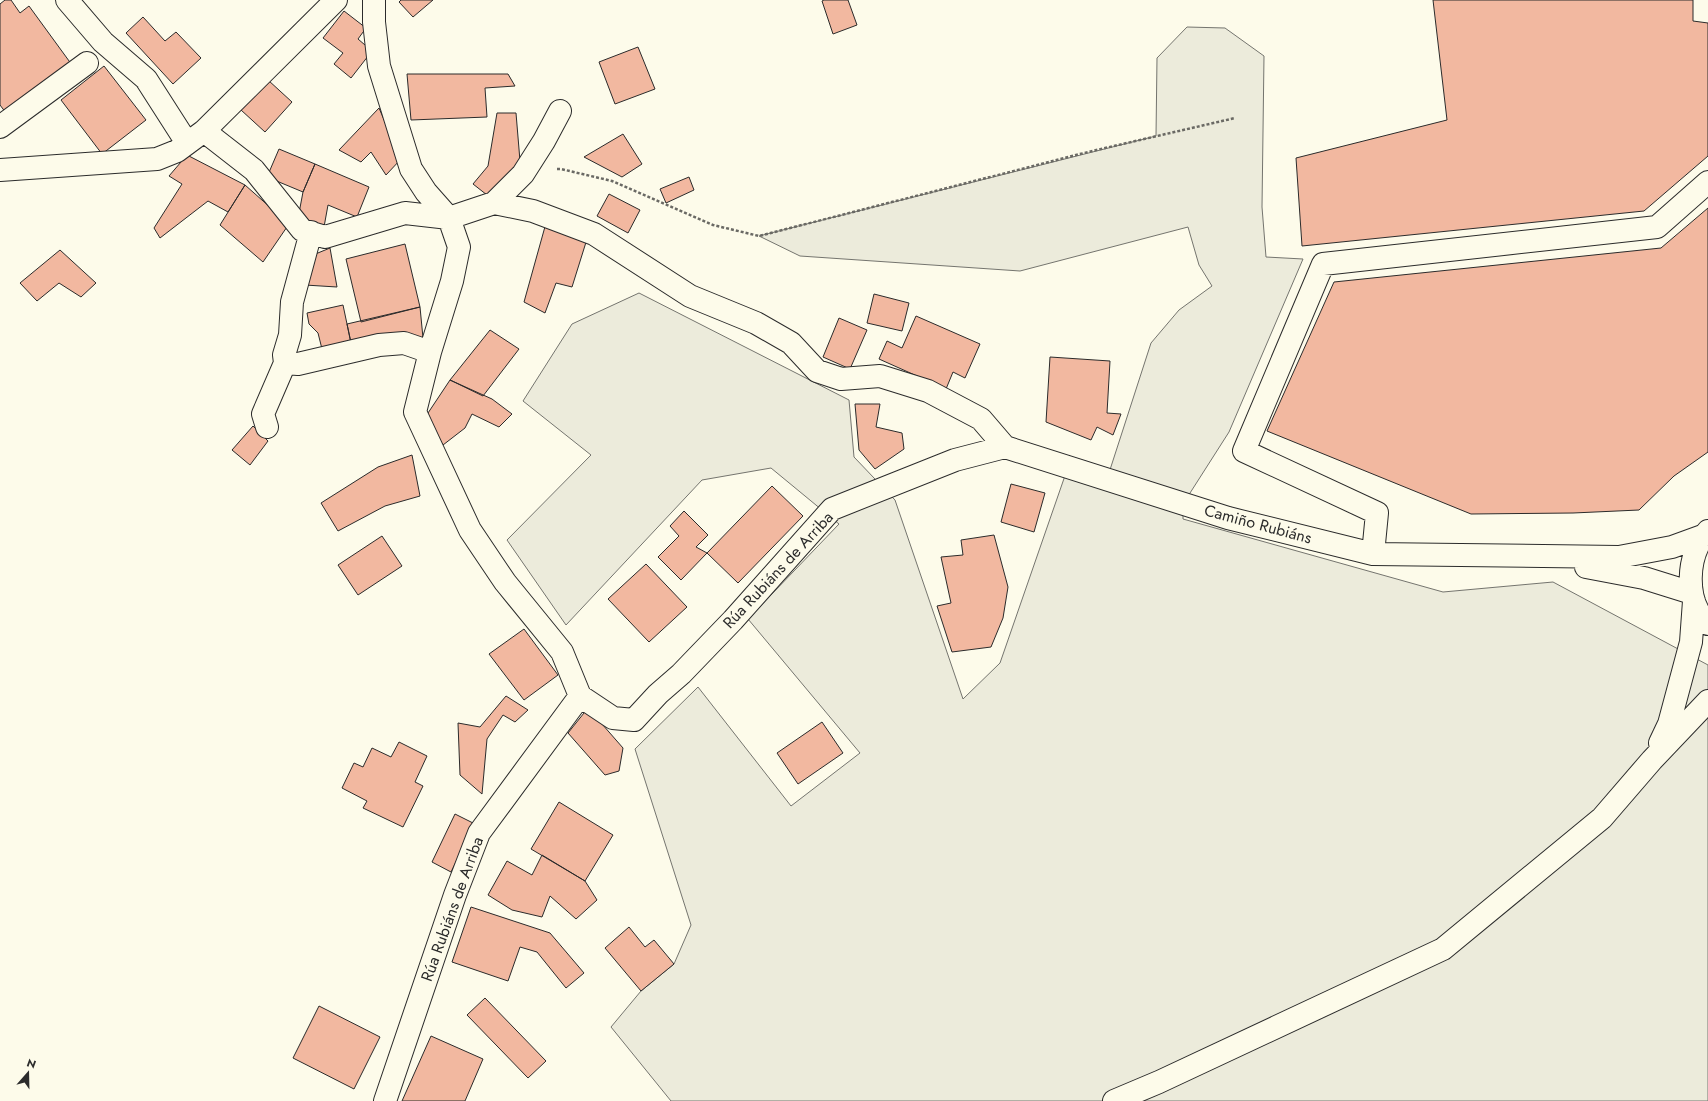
<svg xmlns="http://www.w3.org/2000/svg" width="1708" height="1101" viewBox="0 0 1708 1101" font-family="Jost,sans-serif">
	<rect width="100%" height="100%" fill="#fdfbea"/>
	<path fill="#ecebdb" stroke="#74746e" d="M 1187,27 L 1225,28 L 1264,56 L 1262,207 L 1266,257 L 1303,259 L 1229,432 L 1183,504 L 1183,519 L 1443,592 L 1553,582 L 1708,665 L 1708,1101 L 671,1101 L 611,1027 L 641,991 L 674,964 L 691,925 L 635,749 L 698,687 L 791,806 L 860,753 L 748,619 L 839,524 L 771,468 L 702,480 L 566,625 L 507,540 L 591,455 L 523,401 L 572,324 L 639,293 L 849,400 L 854,457 L 895,500 L 963,699 L 1000,663 L 1068,467 L 1107,479 L 1151,343 L 1179,310 L 1212,286 L 1199,265 L 1188,227 L 1020,271 L 800,256 L 759,236 L 1156,136 L 1157,58 Z"/>
	<path fill="#f2b8a0" stroke="#2b2b2b" d="M 5,0 L 11,0 L 20,13 L 29,6 L 72,65 L 6,113 L 0,105 L 0,4 Z
		M 401,0 L 433,0 L 413,17 L 399,2 Z
		M 824,0 L 848,0 L 857,25 L 833,34 L 822,1 Z
		M 1433,0 L 1693,0 L 1693,21 L 1708,23 L 1708,156 L 1644,211 L 1302,246 L 1296,158 L 1447,120 Z
		M 344,11 L 366,28 L 358,39 L 372,51 L 351,78 L 334,64 L 343,53 L 323,38 Z
		M 143,17 L 165,41 L 176,32 L 201,58 L 173,84 L 126,33 Z
		M 638,47 L 655,89 L 615,104 L 599,62 Z
		M 104,66 L 146,120 L 102,154 L 61,100 Z
		M 407,74 L 508,74 L 515,86 L 485,88 L 487,117 L 411,120 Z
		M 268,80 L 292,102 L 265,132 L 241,110 Z
		M 379,108 L 401,159 L 386,175 L 371,152 L 361,162 L 339,150 Z
		M 497,113 L 516,113 L 520,161 L 487,195 L 473,184 L 488,166 Z
		M 623,134 L 642,164 L 622,177 L 584,157 Z
		M 279,149 L 315,164 L 303,192 L 267,177 Z
		M 187,155 L 245,185 L 228,212 L 208,201 L 160,238 L 154,228 L 182,184 L 169,176 Z
		M 315,164 L 369,187 L 357,217 L 328,205 L 324,227 L 305,220 L 299,213 L 303,192 Z
		M 689,177 L 694,190 L 666,203 L 660,189 Z
		M 245,185 L 289,224 L 263,262 L 220,225 Z
		M 609,194 L 640,210 L 628,233 L 597,216 Z
		M 1708,208 L 1708,452 L 1674,476 L 1639,510 L 1573,513 L 1471,514 L 1267,431 L 1334,282 L 1661,248 Z
		M 546,223 L 587,239 L 572,287 L 556,283 L 545,313 L 524,302 Z
		M 405,244 L 420,307 L 361,322 L 346,259 Z
		M 330,248 L 337,287 L 305,285 L 313,255 Z
		M 60,250 L 96,283 L 81,297 L 59,283 L 37,301 L 20,283 Z
		M 874,294 L 909,303 L 902,331 L 867,323 Z
		M 343,305 L 351,343 L 322,349 L 318,333 L 309,324 L 307,313 Z
		M 420,307 L 423,338 L 351,343 L 347,324 Z
		M 916,316 L 980,344 L 965,378 L 953,372 L 946,389 L 879,359 L 887,341 L 902,348 Z
		M 839,318 L 867,330 L 850,369 L 823,357 Z
		M 490,330 L 519,349 L 483,396 L 450,380 Z
		M 1050,357 L 1110,361 L 1107,413 L 1121,414 L 1113,435 L 1097,427 L 1091,440 L 1046,422 Z
		M 450,380 L 492,399 L 512,414 L 499,427 L 472,414 L 465,428 L 443,445 L 426,416 Z
		M 855,404 L 880,404 L 876,427 L 902,433 L 904,449 L 875,469 L 859,450 Z
		M 253,426 L 268,441 L 250,465 L 232,450 Z
		M 412,455 L 420,496 L 385,506 L 338,531 L 321,503 L 378,467 Z
		M 1011,484 L 1045,493 L 1034,532 L 1001,522 Z
		M 772,486 L 803,516 L 738,583 L 707,553 Z
		M 684,511 L 708,535 L 696,547 L 707,553 L 681,580 L 658,557 L 679,536 L 670,526 Z
		M 994,535 L 1008,587 L 1003,618 L 991,647 L 952,652 L 937,606 L 951,603 L 941,557 L 963,555 L 961,540 Z
		M 382,536 L 402,566 L 358,595 L 338,565 Z
		M 646,564 L 687,607 L 649,642 L 608,599 Z
		M 524,629 L 558,675 L 524,700 L 489,654 Z
		M 506,696 L 528,710 L 515,722 L 503,715 L 487,739 L 482,794 L 460,775 L 458,723 L 480,727 Z
		M 588,708 L 623,748 L 619,771 L 605,775 L 568,733 Z
		M 822,722 L 843,753 L 798,784 L 777,753 Z
		M 399,742 L 427,756 L 415,782 L 423,786 L 403,827 L 363,808 L 367,801 L 342,788 L 354,763 L 363,767 L 372,748 L 391,757 Z
		M 559,802 L 613,835 L 585,881 L 531,849 Z
		M 455,814 L 475,824 L 451,872 L 432,862 Z
		M 542,855 L 585,881 L 597,900 L 576,919 L 550,896 L 542,917 L 512,910 L 488,895 L 507,861 L 532,875 Z
		M 471,907 L 550,933 L 584,973 L 566,988 L 537,952 L 520,947 L 508,981 L 452,962 Z
		M 629,927 L 645,947 L 654,940 L 674,964 L 641,991 L 605,948 Z
		M 485,998 L 546,1061 L 528,1078 L 467,1015 Z
		M 319,1006 L 380,1037 L 354,1089 L 293,1058 Z
		M 431,1036 L 483,1059 L 465,1101 L 402,1101 Z"/>
	<g fill="none" stroke-linecap="round" stroke-linejoin="round">
		<defs>
			<path id="minor" d="M 67,0 L 103,42 L 146,79 L 187,143
				M 374,0 L 374,22 L 379,66 L 411,169 L 426,192 L 449,218 L 494,203 L 523,174 L 544,141 L 560,111
				M 0,127 L 87,63
				M 204,131 L 254,170 L 302,230 L 325,237 L 405,213 L 449,218 L 459,247 L 452,281 L 430,352 L 415,412 L 470,530 L 505,582 L 562,652 L 580,696 L 479,833 L 455,895 L 385,1101
				M 0,170 L 157,159 L 177,151 L 204,131 L 336,0
				M 494,203 L 533,211 L 594,234 L 690,296 L 756,323 L 791,343 L 817,371 L 841,379 L 880,376 L 928,391 L 981,419 L 1005,447 L 955,460 L 832,509 L 733,620 L 681,674 L 658,694 L 634,720 L 613,718 L 580,696
				M 311,232 L 292,302 L 290,335 L 284,355 L 285,363 L 298,364 L 379,345 L 404,343 L 430,352
				M 267,427 L 263,414 L 285,363
				M 1005,447 L 1228,518 L 1373,554 L 1619,557 L 1672,547 L 1705,535
				M 1708,531 C 1686,555 1684,601 1708,624
				M 1373,554 L 1377,513 L 1244,451 L 1323,264 L 1657,227 L 1708,182
				M 1586,567 L 1644,578 L 1692,593
				M 1660,743 L 1669,724 L 1691,642 L 1694,601
				M 1114,1101 L 1159,1082 L 1443,949 L 1602,818 L 1652,760 L 1708,701"/>
		</defs>
		<use href="#minor" stroke="#2b2b2b" stroke-width="24"/>
		<path stroke="#6a6964" stroke-width="2.5" stroke-dasharray="3 2" stroke-linecap="butt" d="M 557,169 L 561,169 L 612,181 L 713,225 L 759,236 L 1088,152 L 1235,118"/>
		<use href="#minor" stroke="#fdfbea" stroke-width="22"/>
	</g>
	<g text-anchor="middle" dominant-baseline="central" stroke-width="3" stroke-linejoin="round" paint-order="stroke">
		<g font-size="16" fill="#2b2b2b" stroke="#fdfbea">
			<text transform="translate(1258 524) rotate(15)">Camiño Rubiáns</text>
			<text transform="translate(778 570) rotate(-47)">Rúa Rubiáns de Arriba</text>
			<text transform="translate(452 909) rotate(-70)">Rúa Rubiáns de Arriba</text>
		</g>
	</g>
	<g transform="translate(28 1073) rotate(20)" stroke="#fdfbea" stroke-width="3" paint-order="stroke">
	<path d="M0-3L7 15L0 10L-7 15Z" fill="#2b2b2b"/>
	<text y="-6" font-size="11" font-weight="bold" text-anchor="middle" fill="#2b2b2b">N</text>
	</g>
</svg>
